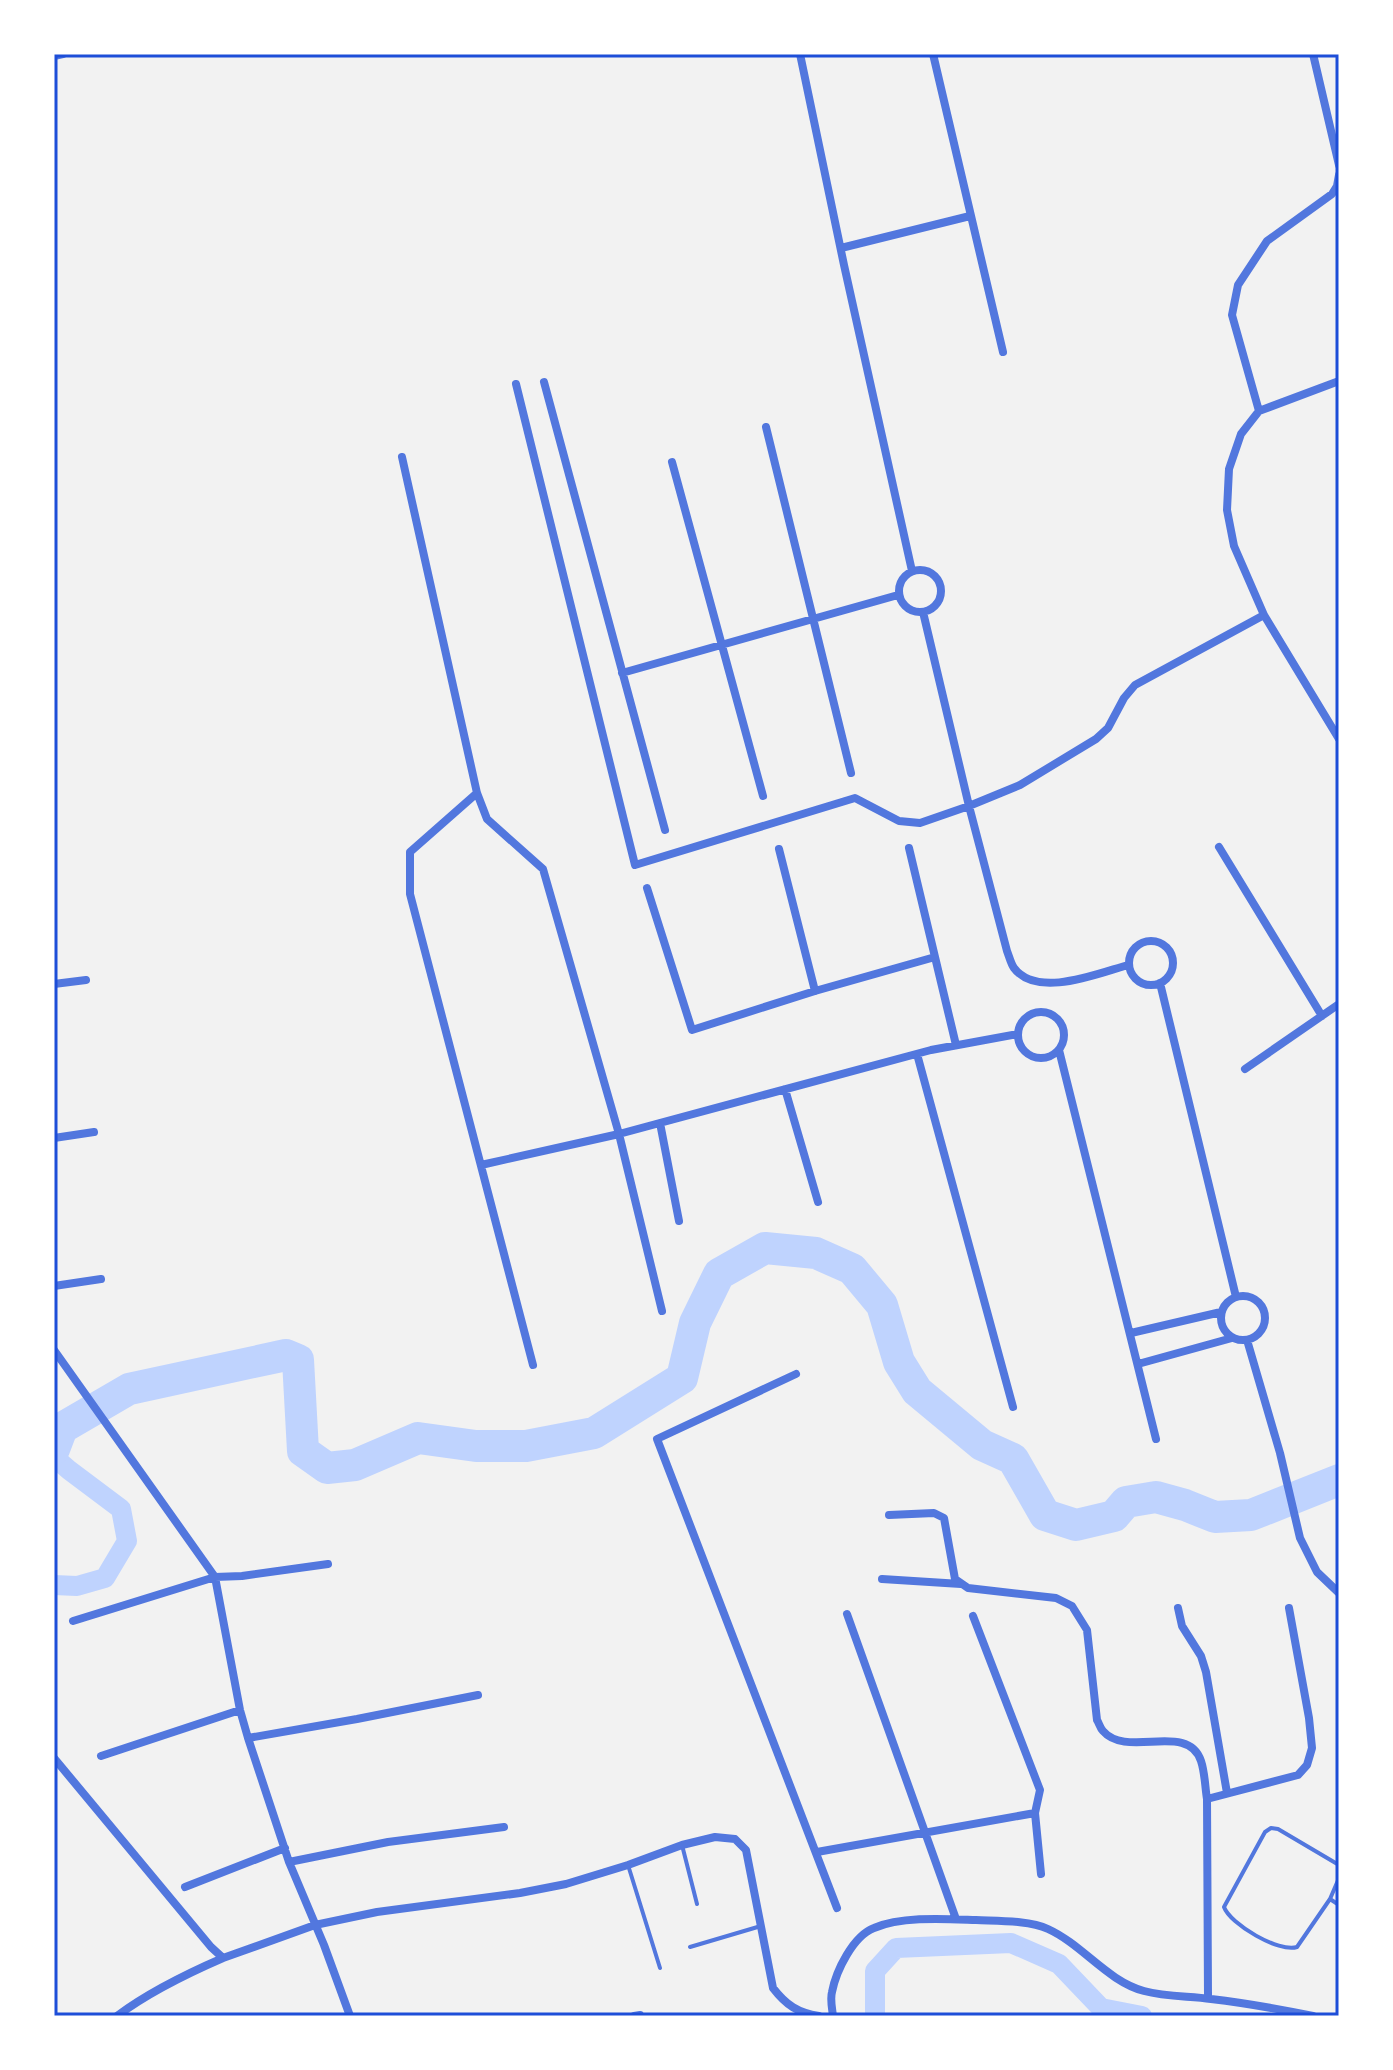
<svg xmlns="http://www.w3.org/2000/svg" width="1393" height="2070" viewBox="0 0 1393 2070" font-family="'Alegreya Sans',sans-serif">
	<rect width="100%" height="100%" fill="#f2f2f2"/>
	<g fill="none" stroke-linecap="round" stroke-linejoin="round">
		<path stroke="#bfd3fe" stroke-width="20" d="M 54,1457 L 69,1470 L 121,1509 L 127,1541 L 105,1578 L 77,1586 L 54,1585
			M 875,2016 L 875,1971 L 896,1948 L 1011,1943 L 1059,1964 L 1101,2008 L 1142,2016"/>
		<path stroke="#bfd3fe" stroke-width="32" d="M 54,1449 L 62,1428 L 129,1389 L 286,1355 L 298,1360 L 303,1451 L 327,1468 L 355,1465 L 418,1438 L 476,1446 L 526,1446 L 594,1433 L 682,1378 L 695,1323 L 719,1274 L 765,1248 L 816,1253 L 852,1269 L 882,1305 L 899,1362 L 917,1391 L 982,1445 L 1013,1459 L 1045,1515 L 1076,1525 L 1114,1516 L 1126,1502 L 1156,1497 L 1185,1505 L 1215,1517 L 1251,1515 L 1339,1480"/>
		<path stroke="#5277de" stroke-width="4" d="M 682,1845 L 697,1904
			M 628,1865 L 660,1968
			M 1339,1865 L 1278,1829 L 1271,1828 L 1265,1832 L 1224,1907 C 1230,1924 1279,1953 1297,1947 L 1330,1899 L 1339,1905
			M 1330,1899 L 1339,1878
			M 690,1947 L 761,1926"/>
		<path stroke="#5277de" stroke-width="8" d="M 800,54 L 844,265 L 912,571
			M 933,54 L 1003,352
			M 1313,54 L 1339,165
			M 54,56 L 63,54
			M 841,248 L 970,216
			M 1339,381 L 1259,411 L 1241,434 L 1229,469 L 1227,510 L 1234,546 L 1264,615 L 1339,739
			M 544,382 L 665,830
			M 516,384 L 635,865 L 855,798 L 899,821 L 920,823 L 969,806 L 1020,785 L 1096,739 L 1108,728 L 1124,698 L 1135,685 L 1264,615
			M 1259,411 L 1232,315 L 1238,285 L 1267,241 L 1332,194 L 1337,186 L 1339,175
			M 766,427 L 851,773
			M 402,457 L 477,793 L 487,819 L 543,869 L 619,1134 L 662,1311
			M 672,462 L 763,796
			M899 591a21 21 0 1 1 42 0a21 21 0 1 1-42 0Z
			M 923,612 L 969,806 L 1007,951 C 1009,956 1011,964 1014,968 C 1037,999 1099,973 1128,965
			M 622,673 L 898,595
			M 477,793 L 410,852 L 410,894 L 533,1365
			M 1219,847 L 1322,1016
			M 909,848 L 956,1045
			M 779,849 L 815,991
			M 647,888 L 692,1030 L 815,991 L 935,957
			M1129 963a22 22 0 1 1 44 0a22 22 0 1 1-44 0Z
			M 1160,983 L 1236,1297
			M 54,984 L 86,980
			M1018 1035a23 23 0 1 1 46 0a23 23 0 1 1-46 0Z
			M 1059,1050 L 1156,1439
			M 917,1054 L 1013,1407
			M 1245,1069 L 1339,1004
			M 785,1089 L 818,1202
			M 660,1123 L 679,1221
			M 54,1138 L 94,1132
			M 481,1165 L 619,1134 L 931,1050 L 1018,1034
			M 54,1286 L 101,1279
			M1221 1318a22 22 0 1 1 44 0a22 22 0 1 1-44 0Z
			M 1131,1333 L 1221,1312
			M 1247,1340 L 1280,1453 L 1300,1538 L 1317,1572 L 1339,1593
			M 54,1350 L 215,1577 L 240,1710 L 248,1738 L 289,1862 L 324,1945 L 350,2016
			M 1138,1364 L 1232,1338
			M 796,1374 L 657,1439 L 837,1908
			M 889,1515 L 934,1513 L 944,1518 L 955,1579 L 968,1588 L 1056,1598 L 1072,1606 L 1087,1630 L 1097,1720 C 1099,1723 1100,1728 1103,1731 C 1127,1759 1188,1721 1201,1761 C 1205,1773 1205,1787 1207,1799
			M 882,1579 L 961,1584
			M 1178,1608 L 1182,1626 L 1201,1656 L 1206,1672 L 1227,1793
			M 847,1614 L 956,1919
			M 973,1616 L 1040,1790 L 1035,1813 L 1041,1874
			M 73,1621 L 215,1577 L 242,1576 L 328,1564
			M 248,1738 L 357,1719 L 478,1695
			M 101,1756 L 240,1710
			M 54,1758 L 211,1947 L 223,1958 L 315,1925 L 377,1912 L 520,1893 L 566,1884 L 628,1865 L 682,1845 L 715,1837 L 735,1839 L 746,1850 L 773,1988 C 786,2005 798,2013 819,2016
			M 817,1852 L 1035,1813
			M 289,1862 L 388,1842 L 504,1827
			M 185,1887 L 285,1848
			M 1208,1998 L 1207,1799 L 1298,1775 L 1307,1765 L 1312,1748 L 1309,1718 L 1289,1608
			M 117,2016 C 149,1992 186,1974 223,1958
			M 634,2016 L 640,2015
			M 833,2016 C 832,2008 830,1999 832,1992 C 836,1971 853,1936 874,1928 C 902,1916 946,1919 976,1920 C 997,1921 1029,1920 1048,1929 C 1083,1945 1107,1981 1144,1991 C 1166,1997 1189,1996 1211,1999 C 1245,2003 1279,2009 1313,2016"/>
	</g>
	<rect width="1393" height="2070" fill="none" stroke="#ffffff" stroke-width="112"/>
	<rect x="56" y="56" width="1281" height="1958" fill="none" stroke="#1d4ed8" stroke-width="3"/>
</svg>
